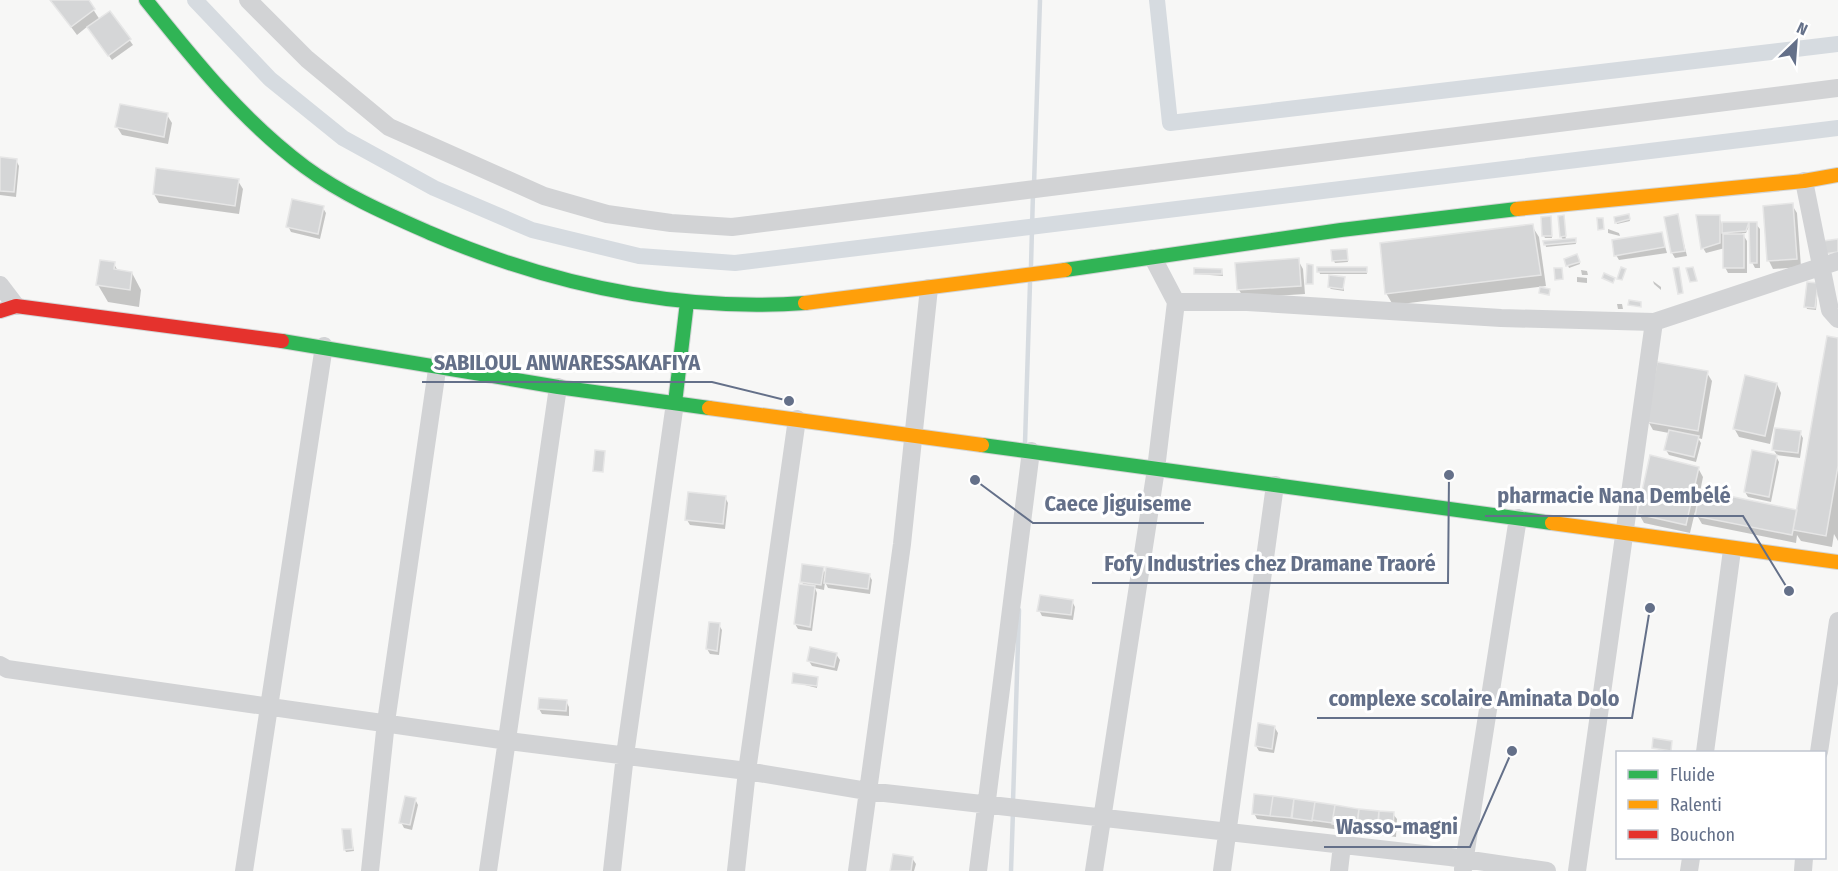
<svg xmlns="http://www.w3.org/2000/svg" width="1838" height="871" viewBox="0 0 1838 871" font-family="'Fira Sans Condensed',sans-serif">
	<rect width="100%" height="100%" fill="#f7f7f6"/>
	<path fill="#0003" d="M 51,0 L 87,0 L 100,20 L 110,13 L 133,45 L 112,60 L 88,26 L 77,35 Z
		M 167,115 L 172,123 L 168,144 L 122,135 L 117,127 Z
		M 16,160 L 19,166 L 16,197 L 0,195 L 0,164 Z
		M 238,181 L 243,189 L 239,214 L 159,203 L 154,194 Z
		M 1792,205 L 1797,213 L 1801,267 L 1773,269 L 1769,261 Z
		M 323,208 L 326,213 L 320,239 L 291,232 L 288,226 Z
		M 1677,216 L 1687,256 L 1675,258 L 1672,253 Z
		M 1563,217 L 1566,240 L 1575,239 L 1576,244 L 1546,247 L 1545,242 L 1563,240 L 1561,236 Z
		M 1719,217 L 1722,224 L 1750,224 L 1746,233 L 1742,233 L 1747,241 L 1747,273 L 1728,273 L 1725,267 L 1725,248 L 1706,253 L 1703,248 Z
		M 1550,218 L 1552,238 L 1545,238 L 1544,236 Z
		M 1629,218 L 1630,221 L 1617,224 L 1616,222 Z
		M 1756,224 L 1760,229 L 1760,268 L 1755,268 L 1752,262 Z
		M 1532,226 L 1539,237 L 1546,286 L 1393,305 L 1386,293 Z
		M 1608,229 L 1619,233 L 1620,236 L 1608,233 Z
		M 1661,233 L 1667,253 L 1619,260 L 1616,255 Z
		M 1346,250 L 1348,262 L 1335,263 L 1334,261 Z
		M 1578,258 L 1580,264 L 1569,268 L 1566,260 Z
		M 1298,260 L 1303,269 L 1305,294 L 1244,298 L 1239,290 Z
		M 114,264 L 118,271 L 132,273 L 141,290 L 139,307 L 108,302 L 98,285 Z
		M 1366,269 L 1367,274 L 1320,274 L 1319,271 Z
		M 1222,270 L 1223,276 L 1196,274 Z
		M 1581,270 L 1587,271 L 1588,275 L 1582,275 Z
		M 1577,277 L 1587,278 L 1587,283 L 1577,282 Z
		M 1344,279 L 1344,291 L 1331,289 L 1329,287 Z
		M 1653,281 L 1661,287 L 1661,290 L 1654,284 Z
		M 1818,287 L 1816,310 L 1807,309 L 1806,306 Z
		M 1617,304 L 1622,304 L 1623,309 L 1618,309 Z
		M 1838,340 L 1838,541 L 1834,534 L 1832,547 L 1801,541 L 1797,535 L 1796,543 L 1702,524 L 1695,512 L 1690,533 L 1644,523 L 1639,514 L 1698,468 L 1703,477 L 1700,492 L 1798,511 Z
		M 1707,373 L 1712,381 L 1702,439 L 1698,438 L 1701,443 L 1696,462 L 1669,455 L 1666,450 L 1669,433 L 1653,430 L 1648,421 Z
		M 1777,384 L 1781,393 L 1770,444 L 1739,437 L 1734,428 Z
		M 1800,433 L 1803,438 L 1800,458 L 1777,455 L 1773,449 Z
		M 1776,456 L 1779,462 L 1771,502 L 1748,497 L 1745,492 Z
		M 725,497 L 728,503 L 725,529 L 690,525 L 687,520 Z
		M 823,568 L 826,575 L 869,575 L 872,580 L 870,594 L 828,588 L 825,582 L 824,590 L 815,588 L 817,593 L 812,631 L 798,629 L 795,624 L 804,586 L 802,582 Z
		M 1072,601 L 1075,607 L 1073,620 L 1042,616 L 1039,610 Z
		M 719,625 L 722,630 L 719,655 L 710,654 L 707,649 Z
		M 836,654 L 840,660 L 837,671 L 812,666 L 809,661 Z
		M 817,678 L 817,688 L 793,682 Z
		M 566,701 L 569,707 L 569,716 L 542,714 L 539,709 Z
		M 1275,728 L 1278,733 L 1274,753 L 1259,751 L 1256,746 Z
		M 1671,742 L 1671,752 L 1653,748 Z
		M 1256,796 L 1393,814 L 1397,819 L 1396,837 L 1257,819 L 1254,813 Z
		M 415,799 L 418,805 L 412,830 L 404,828 L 401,822 Z
		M 350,830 L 354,851 L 346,852 L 345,850 Z
		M 912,858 L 916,864 L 914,871 L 891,871 Z"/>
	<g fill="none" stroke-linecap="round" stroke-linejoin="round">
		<path stroke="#d6dbe0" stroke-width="4.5" d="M 1034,185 L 1040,0
			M 1031,266 L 1033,193
			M 1025,443 L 1030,283
			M 1013,802 L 1019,610
			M 1011,871 L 1013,811"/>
		<path stroke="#d6dbe0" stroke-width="16" d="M 195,0 L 270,79 L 343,138 L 434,188 L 532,230 L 639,256 L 735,263 L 1838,128
			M 1157,0 L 1170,123 L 1838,44"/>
	</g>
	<path fill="#d5d6d7" stroke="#e6e6e6" stroke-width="1.5" d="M 50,0 L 89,0 L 95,9 L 71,27 Z
		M 110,11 L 131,39 L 108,56 L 87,27 Z
		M 120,104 L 168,113 L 164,137 L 115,127 Z
		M 0,157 L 17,159 L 14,192 L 0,191 Z
		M 156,168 L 239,179 L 235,206 L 153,194 Z
		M 292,199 L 324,206 L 318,234 L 286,227 Z
		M 1793,203 L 1797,259 L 1767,261 L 1763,206 Z
		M 1629,214 L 1630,219 L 1615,223 L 1614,217 Z
		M 1678,214 L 1685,251 L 1671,253 L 1664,217 Z
		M 1564,215 L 1566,236 L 1560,237 L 1558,216 Z
		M 1696,215 L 1720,215 L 1720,243 L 1701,249 Z
		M 1551,216 L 1552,236 L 1542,236 L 1541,217 Z
		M 1597,218 L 1603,218 L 1604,229 L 1598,230 Z
		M 1722,222 L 1749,222 L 1746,231 L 1722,233 Z
		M 1749,222 L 1757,222 L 1757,263 L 1750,263 Z
		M 1533,224 L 1541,275 L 1385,294 L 1380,243 Z
		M 1662,232 L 1665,247 L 1614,256 L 1612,240 Z
		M 1723,234 L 1744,234 L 1744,268 L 1723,268 Z
		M 1576,238 L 1576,242 L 1544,245 L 1543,241 Z
		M 1838,239 L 1838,252 L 1824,254 L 1823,241 Z
		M 1347,249 L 1348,260 L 1332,261 L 1331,250 Z
		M 1577,254 L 1580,262 L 1566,266 L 1564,259 Z
		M 1299,258 L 1301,286 L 1237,290 L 1235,263 Z
		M 100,260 L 115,262 L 114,269 L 132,272 L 130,290 L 96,285 Z
		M 1307,264 L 1313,265 L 1313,284 L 1306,284 Z
		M 1317,267 L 1367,267 L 1367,272 L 1317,272 Z
		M 1621,267 L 1626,269 L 1622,280 L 1617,279 Z
		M 1679,267 L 1683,293 L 1678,294 L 1673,268 Z
		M 1693,267 L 1697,281 L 1690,282 L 1686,268 Z
		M 1194,268 L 1222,269 L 1222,274 L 1194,274 Z
		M 1554,268 L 1562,268 L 1563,279 L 1555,280 Z
		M 1604,273 L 1615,278 L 1613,283 L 1602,278 Z
		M 1329,275 L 1345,277 L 1343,289 L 1328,287 Z
		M 1807,282 L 1818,283 L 1815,308 L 1804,307 Z
		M 1540,287 L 1550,289 L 1549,295 L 1539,293 Z
		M 1629,300 L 1641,302 L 1641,307 L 1628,305 Z
		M 1827,336 L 1838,338 L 1838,466 L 1826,536 L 1793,530 Z
		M 1657,362 L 1708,371 L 1698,431 L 1646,422 Z
		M 1745,375 L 1777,383 L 1765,436 L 1733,429 Z
		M 1775,428 L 1801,431 L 1798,453 L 1772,450 Z
		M 1669,430 L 1699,436 L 1694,457 L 1664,450 Z
		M 595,450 L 605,451 L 603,472 L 593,471 Z
		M 1752,450 L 1777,455 L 1769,497 L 1744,492 Z
		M 1650,455 L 1699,467 L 1686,525 L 1637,514 Z
		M 1700,490 L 1797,510 L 1792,535 L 1695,516 Z
		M 688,492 L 726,496 L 723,524 L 685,520 Z
		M 802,564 L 824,567 L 821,585 L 800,582 Z
		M 826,567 L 870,574 L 868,589 L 824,583 Z
		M 799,584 L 815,586 L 810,627 L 794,624 Z
		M 1040,595 L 1073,600 L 1071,615 L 1037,611 Z
		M 709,622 L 720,623 L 717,651 L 706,649 Z
		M 810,647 L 837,653 L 834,667 L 807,661 Z
		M 793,673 L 818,677 L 817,686 L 792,683 Z
		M 539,698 L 567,700 L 566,711 L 538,709 Z
		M 1258,723 L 1275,726 L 1272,749 L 1255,746 Z
		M 1653,738 L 1672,741 L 1671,751 L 1652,748 Z
		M 1254,794 L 1273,796 L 1270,816 L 1252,814 Z
		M 405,796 L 416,798 L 410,825 L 399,823 Z
		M 1273,796 L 1294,799 L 1292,818 L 1270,816 Z
		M 1294,799 L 1315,802 L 1312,821 L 1291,818 Z
		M 1315,802 L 1335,805 L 1332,823 L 1312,820 Z
		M 1335,805 L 1359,809 L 1356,828 L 1332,824 Z
		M 1359,809 L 1379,811 L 1377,831 L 1357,828 Z
		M 1379,811 L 1394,812 L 1393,832 L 1378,831 Z
		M 342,829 L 351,829 L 353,849 L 344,850 Z
		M 893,854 L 913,857 L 911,871 L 890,871 Z"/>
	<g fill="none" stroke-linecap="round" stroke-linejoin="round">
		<defs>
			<path id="fast" d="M 146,0 C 194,60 243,121 305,167 C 343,195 387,214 430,233 C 549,284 675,312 805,303
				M 1065,270 L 1341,230 L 1517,209
				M 282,341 L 558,387 L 709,408
				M 675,403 L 687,302
				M 982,445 L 1552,523"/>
			<path id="slow" d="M 1517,209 L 1804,181 L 1838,175
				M 805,303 L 1065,270
				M 709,408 L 982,445
				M 1552,523 L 1838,562"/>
			<path id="jam" d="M 0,311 L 16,306 L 282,341"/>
		</defs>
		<use href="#fast" stroke="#d2d4d5" stroke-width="16"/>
		<use href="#slow" stroke="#d2d4d5" stroke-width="16"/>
		<use href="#jam" stroke="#d2d4d5" stroke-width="16"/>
		<path stroke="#d2d3d5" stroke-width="18" d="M 248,0 L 307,59 L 389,127 L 544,196 L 607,214 L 671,223 L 732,227 L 1838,88
			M 1804,181 L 1830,310 L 1838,319
			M 0,285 L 16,306
			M 1176,302 L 1247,302 L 1501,318 L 1654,322 L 1838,261
			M 0,665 L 7,669 L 508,741 L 747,771 L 867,791 L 1450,857 L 1547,871
			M 1705,752 L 1732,550
			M 1819,752 L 1838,621
			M 1463,869 L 1518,518
			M 244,871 L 324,346
			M 370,871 L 386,722 L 438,363
			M 488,871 L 558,387
			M 612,871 L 625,755 L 675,403
			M 736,871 L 747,771 L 797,419
			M 857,871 L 902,544 L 929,288
			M 978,871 L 1031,451
			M 1094,871 L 1156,469 L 1176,302 L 1153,258
			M 1222,871 L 1275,485
			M 1339,871 L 1342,845
			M 1577,871 L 1654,322
			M 1689,871 L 1691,858
			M 1803,871 L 1804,858"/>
		<use href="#fast" stroke="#30b455" stroke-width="14"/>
		<use href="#slow" stroke="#ff9f0a" stroke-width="14"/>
		<use href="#jam" stroke="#e5322d" stroke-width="14"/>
	</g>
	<path fill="none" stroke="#647089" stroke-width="2" d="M789 401L712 382H422M1789 591L1743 516H1485M975 480L1033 523H1204M1449 475L1448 583H1092M1650 608L1632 718H1317M1512 751L1470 847H1324"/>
	<g fill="#647089" stroke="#fff" stroke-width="2">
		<circle cx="789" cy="401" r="6"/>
		<circle cx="1789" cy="591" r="6"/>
		<circle cx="975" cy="480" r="6"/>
		<circle cx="1449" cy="475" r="6"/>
		<circle cx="1650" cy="608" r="6"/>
		<circle cx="1512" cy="751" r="6"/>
	</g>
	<g font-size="22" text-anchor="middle" font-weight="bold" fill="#647089" stroke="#fff" stroke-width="6" stroke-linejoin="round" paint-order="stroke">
		<text x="567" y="370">SABILOUL ANWARESSAKAFIYA</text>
		<text x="1614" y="503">pharmacie Nana Dembélé</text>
		<text x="1118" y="511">Caece Jiguiseme</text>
		<text x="1270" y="571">Fofy Industries chez Dramane Traoré</text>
		<text x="1474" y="706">complexe scolaire Aminata Dolo</text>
		<text x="1397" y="834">Wasso-magni</text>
	</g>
	<rect x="1616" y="751" width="210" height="108" fill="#ffffff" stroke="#c1c6d0" stroke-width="1.5"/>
	<rect x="1628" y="770" width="30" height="9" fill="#30b455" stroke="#c1c6d0" stroke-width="1.5"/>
	<text x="1670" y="781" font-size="18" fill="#647089">Fluide</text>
	<rect x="1628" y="800" width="30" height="9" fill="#ff9f0a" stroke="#c1c6d0" stroke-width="1.5"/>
	<text x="1670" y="811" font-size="18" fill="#647089">Ralenti</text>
	<rect x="1628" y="830" width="30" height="9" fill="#e5322d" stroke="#c1c6d0" stroke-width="1.5"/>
	<text x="1670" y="841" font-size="18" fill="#647089">Bouchon</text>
	<g transform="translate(1796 42) rotate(25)" stroke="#ffffff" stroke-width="4.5" paint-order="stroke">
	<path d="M0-4.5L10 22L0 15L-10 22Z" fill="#647089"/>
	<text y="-9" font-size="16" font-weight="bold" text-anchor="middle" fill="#647089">N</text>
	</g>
</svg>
